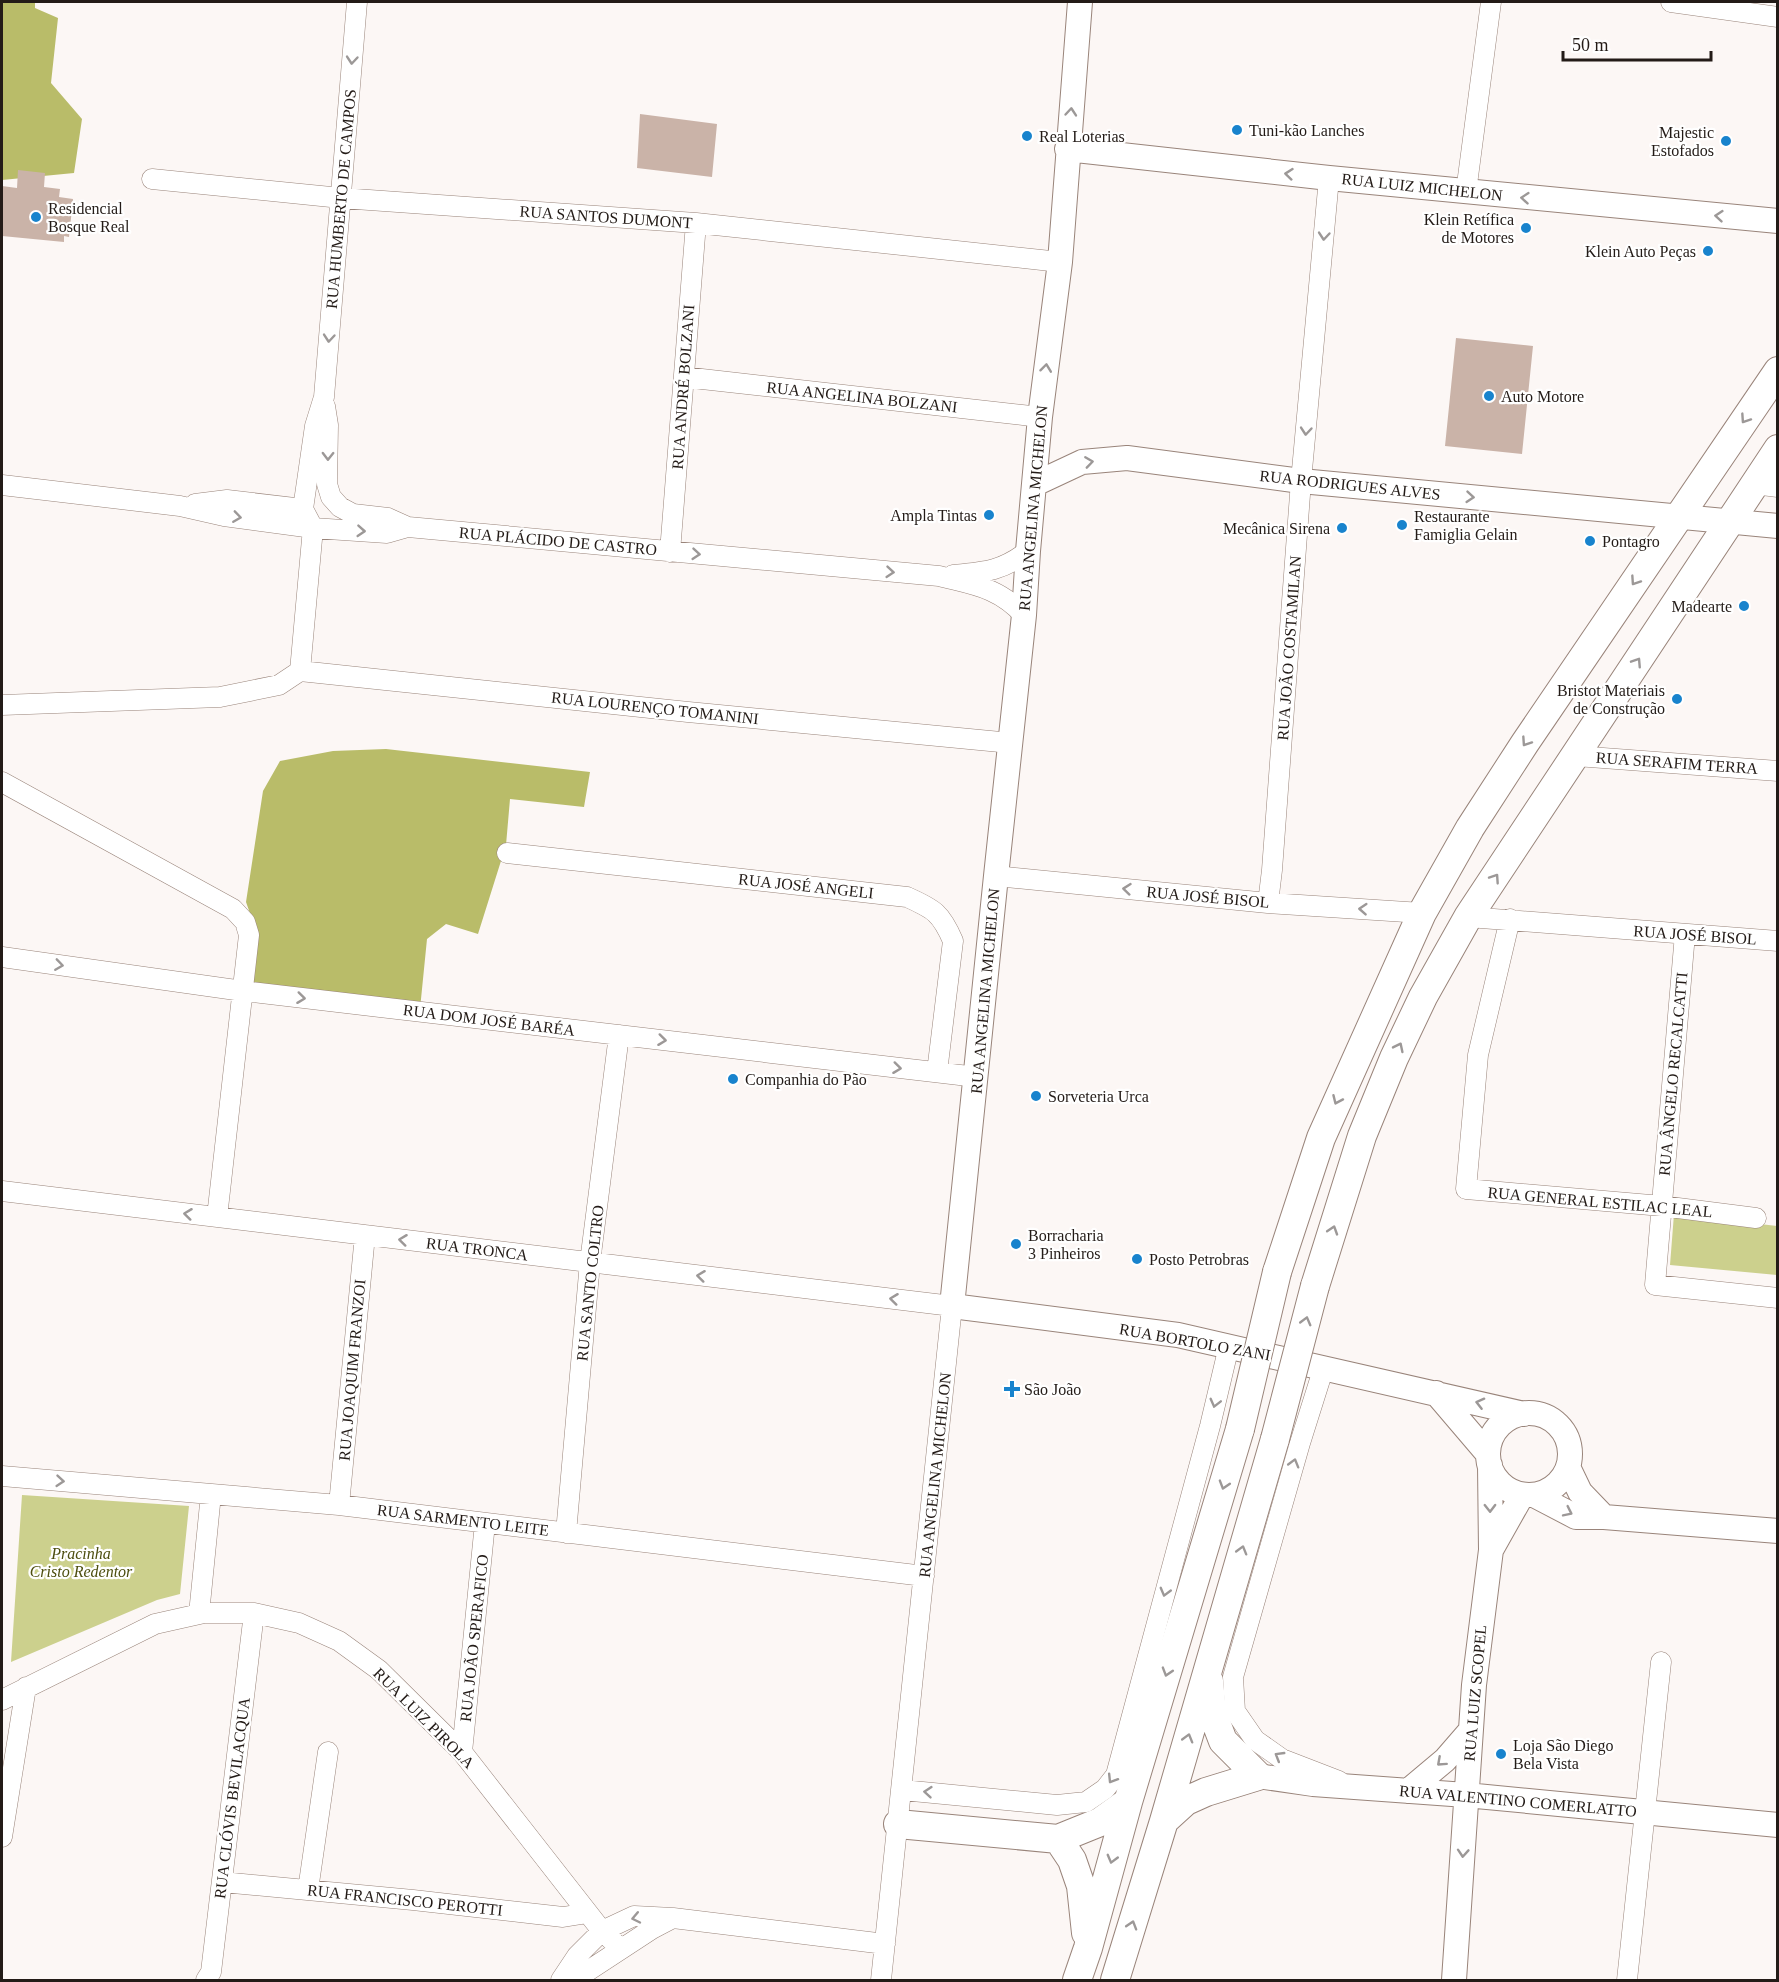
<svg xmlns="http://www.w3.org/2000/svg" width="1779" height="1982" viewBox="0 0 1779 1982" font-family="Georgia,serif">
	<rect width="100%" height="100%" fill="#fcf7f5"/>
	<path fill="#ccd08d" d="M 1674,1214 L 1777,1226 L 1777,1275 L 1670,1265 Z
		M 22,1495 L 189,1506 L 180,1594 L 157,1600 L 11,1662 Z"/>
	<path fill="#b9bc69" d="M 2,2 L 35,2 L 35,8 L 58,18 L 51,83 L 82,119 L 74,173 L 2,180 Z
		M 386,749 L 590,772 L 584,807 L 510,799 L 506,845 L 478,934 L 446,924 L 427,939 L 420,1009 L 246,988 L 253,922 L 246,902 L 263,791 L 280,761 L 333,751 Z"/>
	<path fill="#cab3a8" d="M 640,114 L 717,124 L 712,177 L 637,168 Z
		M 18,170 L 45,173 L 44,187 L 60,189 L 59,197 L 73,199 L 69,237 L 64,236 L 64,242 L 2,236 L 2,186 L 17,188 Z
		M 1456,338 L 1533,346 L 1522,454 L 1445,446 Z"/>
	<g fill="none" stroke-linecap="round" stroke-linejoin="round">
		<defs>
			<path id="minor" d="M 1671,2 L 1778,17
				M 152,179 L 341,198 L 696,223 L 1060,262
				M 1466,192 L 1491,2
				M 684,377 L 1040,417
				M 325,406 L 328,425 L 327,484 L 331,497 L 340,507 L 353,514 L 388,518 L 408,527
				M 1754,484 L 1778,487
				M 2,485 L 180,506 L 224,516 L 313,528 L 387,533 L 408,527 L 939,576 C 974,585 998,587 1024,615
				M 195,504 L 227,500 L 303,509
				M 670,552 L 696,223
				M 953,575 C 986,572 1002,571 1028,551
				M 300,671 L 688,712 L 1011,743
				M 300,671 L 313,528 L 303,509 L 315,426 L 324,397 L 357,2
				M 2,705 L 220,697 L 279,685 L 300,671
				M 1576,756 L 1778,771
				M 2,782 L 233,909 L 245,922 L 249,935 L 217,1217
				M 507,853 L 907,897 C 934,909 941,913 953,941 L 937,1072
				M 996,876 L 1268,903 L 1422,913
				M 1268,903 L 1272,870 L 1301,481 L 1329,178
				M 1468,917 L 1778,941
				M 1510,919 L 1478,1055 L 1466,1189 L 1662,1206 L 1756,1218
				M 1685,934 L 1655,1285 L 1778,1298
				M 2,957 L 243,991 L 977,1077
				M 2,1191 L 952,1306 L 881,1980
				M 1323,1370 L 1300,1443 L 1233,1677 L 1235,1711 L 1255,1740 L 1282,1759 L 1339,1781
				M 2,1476 L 339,1505 L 924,1576
				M 339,1505 L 365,1235
				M 566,1533 L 590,1262 L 619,1035
				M 199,1614 L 211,1494
				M 2,1700 L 155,1624 L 204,1613 L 254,1613 L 299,1623 L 339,1641 L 379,1670 L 462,1752 L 602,1931 L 621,1949
				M 462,1752 L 485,1523
				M 902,1790 L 1057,1805 L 1086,1802 L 1105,1789 L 1116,1775 L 1210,1426 L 1229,1346
				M 2,1837 L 26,1687
				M 222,1882 L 413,1900 L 563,1917 L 588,1913
				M 308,1890 L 328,1752
				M 206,1980 L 211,1972 L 254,1613
				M 561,1980 L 577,1956 L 602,1931 L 634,1916 L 673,1918 L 885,1944
				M 574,1980 L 652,1929 L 673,1918
				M 1627,1980 L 1661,1662"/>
			<path id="major" d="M 1080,2 L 1060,262 L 1040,417 L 1028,551 L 1024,615 L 996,876 L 952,1306 L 1178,1335 L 1524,1414
				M 1067,149 L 1329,178 L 1778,221
				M 1035,484 L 1082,462 L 1127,458 L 1301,481 L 1778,526
				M 1436,1393 L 1488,1454
				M1488 1454a41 41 0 1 1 82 0a41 41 0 1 1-82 0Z
				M 1568,1467 L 1580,1492 L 1604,1517
				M 1534,1495 L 1576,1517 L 1604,1517 L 1778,1531
				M 1491,1550 L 1522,1495
				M 1258,1776 L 1313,1784 L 1466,1795 L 1778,1825
				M 1408,1791 L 1445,1760 L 1471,1730
				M 1454,1980 L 1474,1685 L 1491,1550 L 1490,1465"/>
			<path id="highway" d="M 1277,1272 L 1321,1138 L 1422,913 L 1470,828 L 1525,743 L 1778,371
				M 1315,1286 L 1362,1136 L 1394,1058 L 1423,997 L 1468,917 L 1778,449
				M 1164,1821 L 1186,1801 L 1206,1792 L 1258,1776 L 1223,1741 L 1212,1712 L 1209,1681
				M 898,1824 L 1058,1839 L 1100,1822 L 1128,1802
				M 1058,1839 L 1072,1860 L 1081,1886 L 1086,1933
				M 1077,1980 L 1088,1948 L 1128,1802 L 1240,1429
				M 1115,1980 L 1164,1821 L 1275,1439"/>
		</defs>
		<use href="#minor" stroke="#99847a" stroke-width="21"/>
		<use href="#major" stroke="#99847a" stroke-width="26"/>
		<use href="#highway" stroke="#99847a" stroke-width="30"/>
		<use href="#minor" stroke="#fff" stroke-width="20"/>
		<use href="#major" stroke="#fff" stroke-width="24"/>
		<use href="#highway" stroke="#fff" stroke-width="28"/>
		<defs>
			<path id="highway-bridge" d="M 1240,1429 L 1277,1272
				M 1275,1439 L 1315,1286"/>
		</defs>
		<use href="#highway-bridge" stroke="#99847a" stroke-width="30" stroke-linecap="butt"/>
		<use href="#highway-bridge" stroke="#fff" stroke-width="28"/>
	</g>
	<defs><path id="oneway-chevron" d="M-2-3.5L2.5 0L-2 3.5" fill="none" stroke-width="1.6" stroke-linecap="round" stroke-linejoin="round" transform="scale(1.5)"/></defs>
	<g stroke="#9c9897">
		<use href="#oneway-chevron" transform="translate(352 60) rotate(95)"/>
		<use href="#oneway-chevron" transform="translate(1071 112) rotate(-85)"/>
		<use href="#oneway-chevron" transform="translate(1289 174) rotate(-174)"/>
		<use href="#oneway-chevron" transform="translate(1525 198) rotate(-175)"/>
		<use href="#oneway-chevron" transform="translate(1719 216) rotate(-175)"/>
		<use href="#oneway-chevron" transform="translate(1324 236) rotate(95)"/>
		<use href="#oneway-chevron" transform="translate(329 338) rotate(95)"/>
		<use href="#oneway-chevron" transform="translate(1046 368) rotate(-83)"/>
		<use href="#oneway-chevron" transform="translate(1745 419) rotate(124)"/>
		<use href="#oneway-chevron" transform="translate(1306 431) rotate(95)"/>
		<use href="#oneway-chevron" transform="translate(328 456) rotate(91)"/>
		<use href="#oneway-chevron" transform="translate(1089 462) rotate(-8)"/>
		<use href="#oneway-chevron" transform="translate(1470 497) rotate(5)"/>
		<use href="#oneway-chevron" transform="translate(237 517) rotate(8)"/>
		<use href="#oneway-chevron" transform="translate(361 531) rotate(4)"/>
		<use href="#oneway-chevron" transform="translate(696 554) rotate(5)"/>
		<use href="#oneway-chevron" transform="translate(890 572) rotate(5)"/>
		<use href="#oneway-chevron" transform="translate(1635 581) rotate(124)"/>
		<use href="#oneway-chevron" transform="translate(1637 662) rotate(-57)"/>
		<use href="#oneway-chevron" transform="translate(1526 742) rotate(124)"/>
		<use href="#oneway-chevron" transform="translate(1495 878) rotate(-56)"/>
		<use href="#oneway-chevron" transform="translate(1127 889) rotate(-174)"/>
		<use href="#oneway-chevron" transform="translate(1363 909) rotate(-176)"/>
		<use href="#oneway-chevron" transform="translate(59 965) rotate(8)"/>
		<use href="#oneway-chevron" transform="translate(301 998) rotate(7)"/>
		<use href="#oneway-chevron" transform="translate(662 1040) rotate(7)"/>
		<use href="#oneway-chevron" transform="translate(1399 1047) rotate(-64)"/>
		<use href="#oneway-chevron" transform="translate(897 1068) rotate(7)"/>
		<use href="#oneway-chevron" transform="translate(1337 1100) rotate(114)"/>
		<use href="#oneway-chevron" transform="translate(188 1214) rotate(-173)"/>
		<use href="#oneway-chevron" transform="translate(1333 1230) rotate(-72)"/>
		<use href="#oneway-chevron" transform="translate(403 1240) rotate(-173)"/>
		<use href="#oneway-chevron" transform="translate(701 1276) rotate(-173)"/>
		<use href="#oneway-chevron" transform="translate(894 1299) rotate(-173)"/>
		<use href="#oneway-chevron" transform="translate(1306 1321) rotate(-75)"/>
		<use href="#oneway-chevron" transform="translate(1215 1403) rotate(104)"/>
		<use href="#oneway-chevron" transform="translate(1480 1403) rotate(-166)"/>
		<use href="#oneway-chevron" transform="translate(1294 1463) rotate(-74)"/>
		<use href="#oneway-chevron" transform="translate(60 1481) rotate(5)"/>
		<use href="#oneway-chevron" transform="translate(1224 1485) rotate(107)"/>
		<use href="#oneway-chevron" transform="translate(1490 1508) rotate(89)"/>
		<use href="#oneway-chevron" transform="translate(1568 1512) rotate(26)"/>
		<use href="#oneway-chevron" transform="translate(1242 1550) rotate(-74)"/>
		<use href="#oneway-chevron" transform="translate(1165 1592) rotate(105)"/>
		<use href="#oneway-chevron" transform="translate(1167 1672) rotate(107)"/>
		<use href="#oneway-chevron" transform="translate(1188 1738) rotate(-74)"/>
		<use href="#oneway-chevron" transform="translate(1279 1756) rotate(-149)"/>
		<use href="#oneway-chevron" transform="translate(1441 1762) rotate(138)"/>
		<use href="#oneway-chevron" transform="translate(1112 1779) rotate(122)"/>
		<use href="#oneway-chevron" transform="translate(928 1792) rotate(-175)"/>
		<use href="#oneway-chevron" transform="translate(1463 1853) rotate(94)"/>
		<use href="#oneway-chevron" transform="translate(1112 1859) rotate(105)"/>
		<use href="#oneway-chevron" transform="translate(636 1918) rotate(168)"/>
		<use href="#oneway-chevron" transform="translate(1132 1925) rotate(-73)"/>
	</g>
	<g fill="#1883cd" stroke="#fff" stroke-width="2">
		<circle cx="1237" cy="130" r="6"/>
		<circle cx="1027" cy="136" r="6"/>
		<circle cx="1726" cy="141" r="6"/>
		<circle cx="36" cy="217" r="6"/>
		<circle cx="1526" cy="228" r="6"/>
		<circle cx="1708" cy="251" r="6"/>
		<circle cx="1489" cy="396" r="6"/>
		<circle cx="989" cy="515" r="6"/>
		<circle cx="1402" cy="525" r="6"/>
		<circle cx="1342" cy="528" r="6"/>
		<circle cx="1590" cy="541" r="6"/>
		<circle cx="1744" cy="606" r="6"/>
		<circle cx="1677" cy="699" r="6"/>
		<circle cx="733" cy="1079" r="6"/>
		<circle cx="1036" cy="1096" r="6"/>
		<circle cx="1016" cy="1244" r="6"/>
		<circle cx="1137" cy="1259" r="6"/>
		<path d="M1009 1380h6v6h6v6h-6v6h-6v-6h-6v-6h6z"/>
		<circle cx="1501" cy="1754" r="6"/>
	</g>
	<g text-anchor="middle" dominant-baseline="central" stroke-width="4.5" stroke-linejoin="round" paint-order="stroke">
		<g font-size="16" fill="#231b17" stroke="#fff" text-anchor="start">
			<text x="1249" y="130">Tuni-kão Lanches</text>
			<text x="1714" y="132" text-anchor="end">Majestic<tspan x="1714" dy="18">Estofados</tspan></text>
			<text x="1039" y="136">Real Loterias</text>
			<text x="48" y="208">Residencial<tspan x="48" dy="18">Bosque Real</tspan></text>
			<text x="1514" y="219" text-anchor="end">Klein Retífica<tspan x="1514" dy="18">de Motores</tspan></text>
			<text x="1696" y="251" text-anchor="end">Klein Auto Peças</text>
			<text x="1501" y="396">Auto Motore</text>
			<text x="977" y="515" text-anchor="end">Ampla Tintas</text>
			<text x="1414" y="516">Restaurante<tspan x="1414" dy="18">Famiglia Gelain</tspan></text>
			<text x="1330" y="528" text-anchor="end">Mecânica Sirena</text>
			<text x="1602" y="541">Pontagro</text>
			<text x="1732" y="606" text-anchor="end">Madearte</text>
			<text x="1665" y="690" text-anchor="end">Bristot Materiais<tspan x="1665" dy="18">de Construção</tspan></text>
			<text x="745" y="1079">Companhia do Pão</text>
			<text x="1048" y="1096">Sorveteria Urca</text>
			<text x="1028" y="1235">Borracharia<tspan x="1028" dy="18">3 Pinheiros</tspan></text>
			<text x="1149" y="1259">Posto Petrobras</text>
			<text x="1024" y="1389">São João</text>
			<text x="1513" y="1745">Loja São Diego<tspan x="1513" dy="18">Bela Vista</tspan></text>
		</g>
		<g font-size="16" fill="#231b17" stroke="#fff">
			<text transform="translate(1422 187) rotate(6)">RUA LUIZ MICHELON</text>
			<text transform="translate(341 199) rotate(-85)">RUA HUMBERTO DE CAMPOS</text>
			<text transform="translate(606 217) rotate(4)">RUA SANTOS DUMONT</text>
			<text transform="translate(683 387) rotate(-86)">RUA ANDRÉ BOLZANI</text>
			<text transform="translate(862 397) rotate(6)">RUA ANGELINA BOLZANI</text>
			<text transform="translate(1350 485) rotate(6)">RUA RODRIGUES ALVES</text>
			<text transform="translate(1033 508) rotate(-85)">RUA ANGELINA MICHELON</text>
			<text transform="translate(558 541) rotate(5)">RUA PLÁCIDO DE CASTRO</text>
			<text transform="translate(1289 648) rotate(-86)">RUA JOÃO COSTAMILAN</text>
			<text transform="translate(655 708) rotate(6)">RUA LOURENÇO TOMANINI</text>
			<text transform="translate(1677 763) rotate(4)">RUA SERAFIM TERRA</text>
			<text transform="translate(806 886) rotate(6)">RUA JOSÉ ANGELI</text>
			<text transform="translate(1208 897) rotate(5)">RUA JOSÉ BISOL</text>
			<text transform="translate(1695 935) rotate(4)">RUA JOSÉ BISOL</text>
			<text transform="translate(985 991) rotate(-85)">RUA ANGELINA MICHELON</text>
			<text transform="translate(489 1020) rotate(7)">RUA DOM JOSÉ BARÉA</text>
			<text transform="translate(1673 1074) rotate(-85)">RUA ÂNGELO RECALCATTI</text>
			<text transform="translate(1600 1202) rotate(5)">RUA GENERAL ESTILAC LEAL</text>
			<text transform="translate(477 1249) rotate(7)">RUA TRONCA</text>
			<text transform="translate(590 1283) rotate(-84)">RUA SANTO COLTRO</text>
			<text transform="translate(1195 1342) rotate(10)">RUA BORTOLO ZANI</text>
			<text transform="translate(352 1370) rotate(-85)">RUA JOAQUIM FRANZOI</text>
			<text transform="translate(935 1475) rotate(-84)">RUA ANGELINA MICHELON</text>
			<text transform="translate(463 1520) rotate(7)">RUA SARMENTO LEITE</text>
			<text transform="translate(474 1638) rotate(-84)">RUA JOÃO SPERAFICO</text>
			<text transform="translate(1475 1693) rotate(-85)">RUA LUIZ SCOPEL</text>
			<text transform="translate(424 1718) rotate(45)">RUA LUIZ PIROLA</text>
			<text transform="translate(232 1798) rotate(-83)">RUA CLÓVIS BEVILACQUA</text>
			<text transform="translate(1518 1801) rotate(5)">RUA VALENTINO COMERLATTO</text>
			<text transform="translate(405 1900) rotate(6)">RUA FRANCISCO PEROTTI</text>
		</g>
		<g font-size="16" font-style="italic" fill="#4d4e0f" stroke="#fff">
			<text x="81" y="1553">Pracinha<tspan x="81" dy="18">Cristo Redentor</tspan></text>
		</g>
	</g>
	<rect width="1779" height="1982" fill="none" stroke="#231b17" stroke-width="6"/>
	<path d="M1563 51v9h148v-9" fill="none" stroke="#231b17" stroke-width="3"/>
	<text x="1572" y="51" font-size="18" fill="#231b17" stroke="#ffffff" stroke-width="4.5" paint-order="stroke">50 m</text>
</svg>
